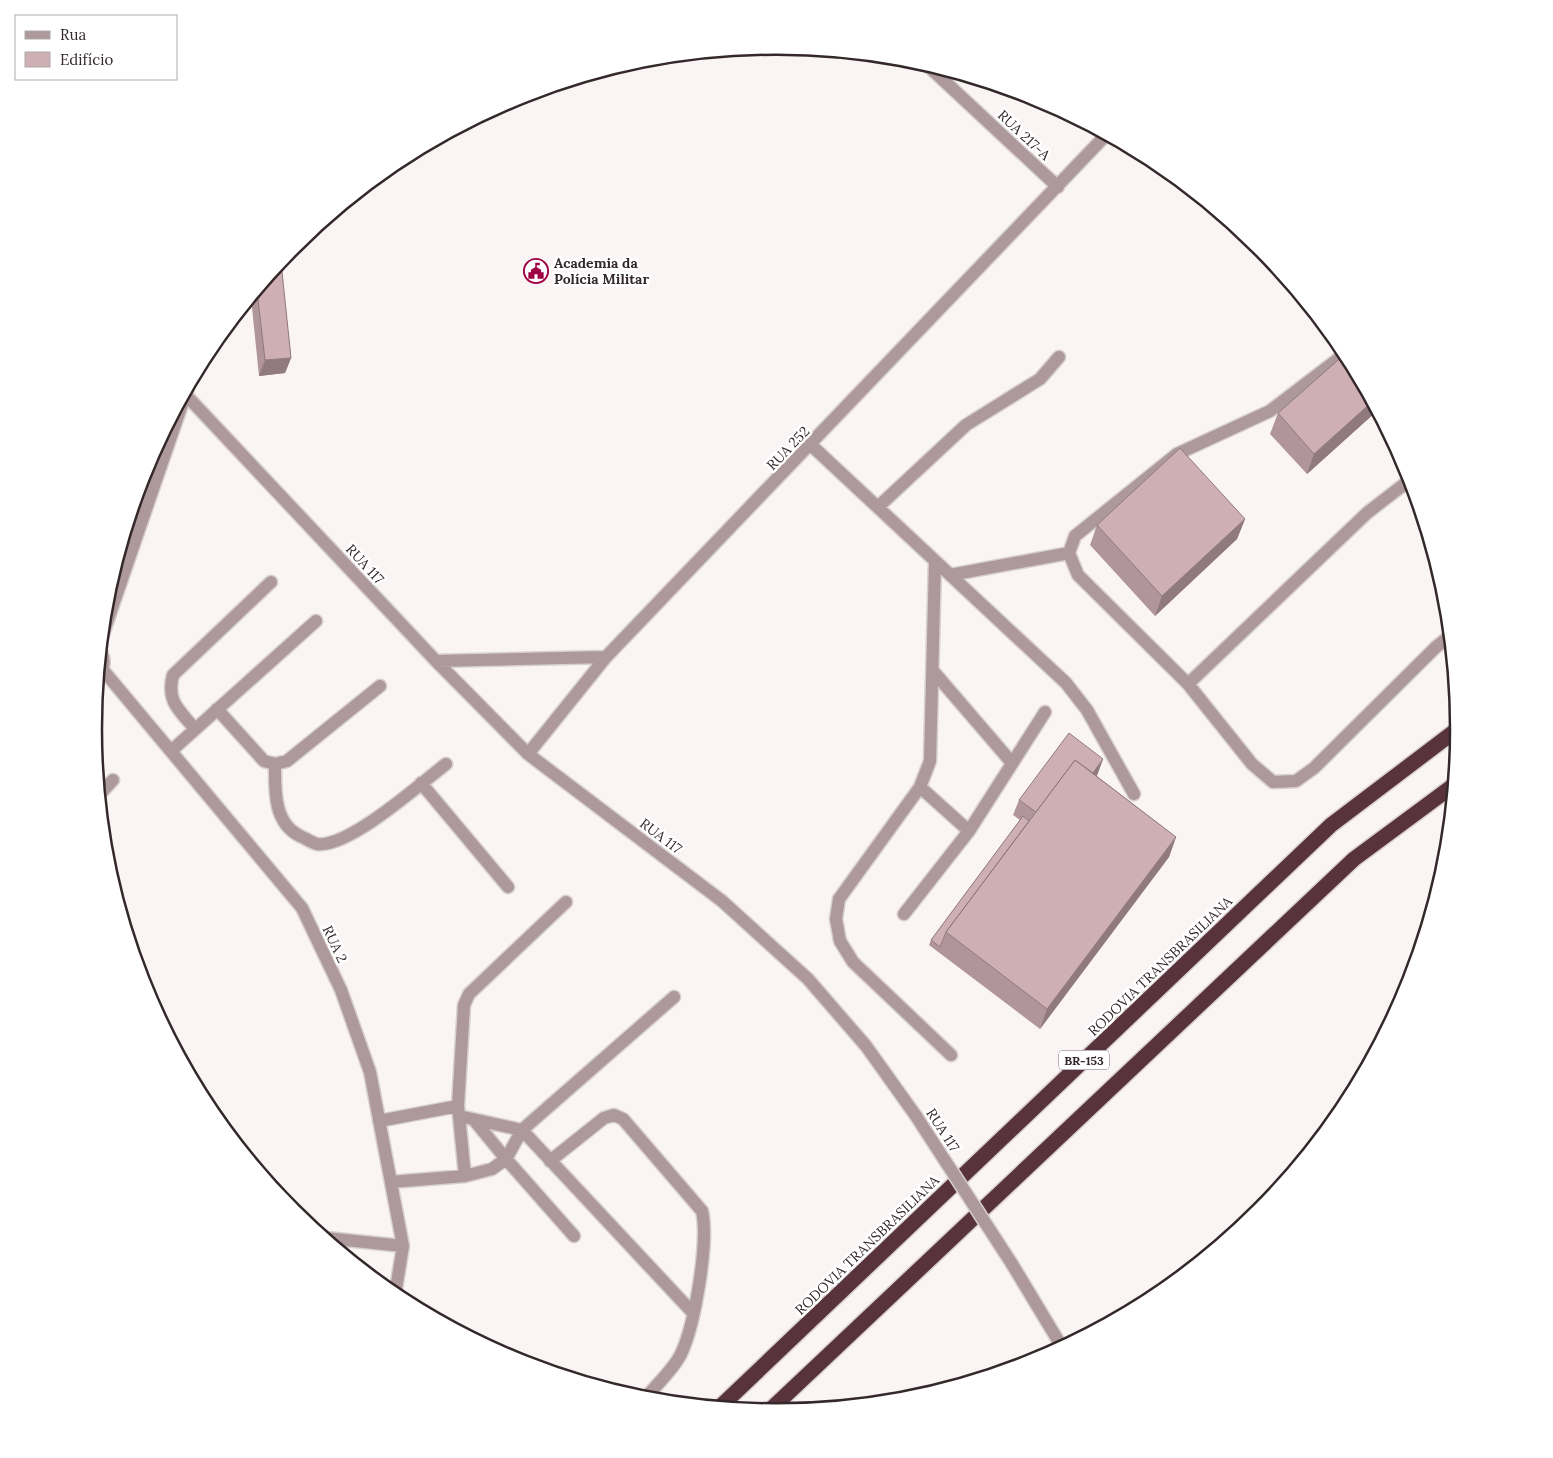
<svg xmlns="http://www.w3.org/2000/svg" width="1553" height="1458" viewBox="0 0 1553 1458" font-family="Lora,serif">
	<rect width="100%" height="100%" fill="#fbf4f5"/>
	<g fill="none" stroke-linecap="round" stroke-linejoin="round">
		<defs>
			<path id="minor" d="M 926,64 L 1058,187
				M 1346,353 L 1270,411 L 1177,454 L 1075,536 L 1069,553 L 1078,575 L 1188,684 L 1252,764 L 1273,782 L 1296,781 L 1314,768 L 1436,647 L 1450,636
				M 185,394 L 436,661 L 528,754 L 722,901 L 808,979 L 866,1046 L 916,1116
				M 811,445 L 1066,683 L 1087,710 L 1134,794
				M 878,507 L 966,425 L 1040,379 L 1059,357
				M 935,561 L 930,761 L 920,787 L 839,899 L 836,919 L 840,941 L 853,962 L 951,1055
				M 950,575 L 1069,553
				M 103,634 L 187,390
				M 436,661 L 606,657
				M 103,670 L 302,908 L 341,990 L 370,1072 L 403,1246 L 395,1295
				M 933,671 L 1012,763
				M 99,675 C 104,668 105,660 101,652
				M 1188,684 L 1367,513 L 1411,479
				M 217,709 L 264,761 L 275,764 L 287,761 L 380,686
				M 195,729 C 179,710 166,701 173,675 L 271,582
				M 171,751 L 316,621
				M 528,754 L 606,657 L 1106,135
				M 275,764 C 275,789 273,823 300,836 C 305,838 312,843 317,844 C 349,848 420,784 446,764
				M 421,783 L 508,887
				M 920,787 L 969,831
				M 100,794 L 113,780
				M 904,914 L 969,831 L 1045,712
				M 459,1116 L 522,1130 L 693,1313
				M 474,1120 L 506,1159 L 574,1236
				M 379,1121 L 458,1106
				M 550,1161 L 604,1118 L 614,1115 L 623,1119 L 702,1211 C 709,1242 695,1324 681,1354 C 673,1370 656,1385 645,1399
				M 465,1176 L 458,1106 L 464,1005 L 469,994 L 566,902
				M 391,1182 L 465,1176 L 492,1169 L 506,1159 L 522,1130 L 674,997
				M 326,1238 L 403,1246
				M 1012,1264 L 1062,1347"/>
			<path id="highway" d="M 721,1406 L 1331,825 L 1459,728
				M 769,1411 L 1354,859 L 1454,785"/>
		</defs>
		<use href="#minor" stroke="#d7cfd0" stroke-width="15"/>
		<use href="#highway" stroke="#d7cfd0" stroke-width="18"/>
		<use href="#minor" stroke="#ad999c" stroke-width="12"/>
		<use href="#highway" stroke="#58333b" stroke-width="15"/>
		<defs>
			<path id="minor-bridge" d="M 916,1116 L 1012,1264"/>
		</defs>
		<use href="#minor-bridge" stroke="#d7cfd0" stroke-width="15" stroke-linecap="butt"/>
		<use href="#minor-bridge" stroke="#ad999c" stroke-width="12"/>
	</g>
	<path fill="#b0969b" d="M 281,262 L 291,358 L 285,373 L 259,376 L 251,298 Z
		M 1346,353 L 1377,411 L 1307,474 L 1270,434 L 1278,413 Z
		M 1245,519 L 1237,539 L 1155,616 L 1090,545 L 1097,525 Z
		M 1103,759 L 1097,776 L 1176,837 L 1169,857 L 1040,1029 L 929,945 L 931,940 L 1020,820 L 1013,815 L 1019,800 Z"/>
	<path fill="#907a7e" d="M 291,358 L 285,373 L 259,376 L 265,360 Z
		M 1372,402 L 1377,411 L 1307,474 L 1314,454 Z
		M 1245,519 L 1237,539 L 1155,616 L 1162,596 Z
		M 1103,759 L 1097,775 L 1084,792 L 1090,777 Z
		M 1176,837 L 1169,857 L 1040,1029 L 1047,1009 Z"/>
	<path fill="#cdafb4" stroke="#907a7e" d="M 281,262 L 291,358 L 265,360 L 257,291 Z
		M 1346,353 L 1372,402 L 1314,454 L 1278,413 Z
		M 1180,448 L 1245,519 L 1162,596 L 1097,525 Z
		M 1069,733 L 1103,759 L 1093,773 L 1075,760 L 1036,812 L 1019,800 Z
		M 1075,760 L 1176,837 L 1047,1009 L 946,932 Z
		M 1023,816 L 1029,821 L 946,932 L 940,947 L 931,940 Z"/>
	<defs>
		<symbol id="civic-ring" viewBox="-11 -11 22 22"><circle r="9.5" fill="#fff" stroke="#9f0145" stroke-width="1.5"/><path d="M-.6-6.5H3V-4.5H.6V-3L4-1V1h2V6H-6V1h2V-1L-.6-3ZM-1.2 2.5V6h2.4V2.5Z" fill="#9f0145"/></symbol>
	</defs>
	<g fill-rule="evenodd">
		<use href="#civic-ring" x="522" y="257" width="28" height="28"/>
	</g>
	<g text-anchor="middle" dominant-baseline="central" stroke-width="5" stroke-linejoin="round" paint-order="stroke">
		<rect fill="#fff" stroke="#71686a" stroke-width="1" x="1059" y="1050.5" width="50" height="19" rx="4"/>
		<g font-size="12" font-weight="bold" fill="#34282a">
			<text x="1084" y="1060">BR-153</text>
		</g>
		<g font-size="14" fill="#34282a" stroke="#fff">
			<text transform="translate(1024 135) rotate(43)">RUA 217-A</text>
			<text transform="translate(788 448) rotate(-46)">RUA 252</text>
			<text transform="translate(365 564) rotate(47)">RUA 117</text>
			<text transform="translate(661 836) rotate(37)">RUA 117</text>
			<text transform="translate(335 944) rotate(65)">RUA 2</text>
			<text transform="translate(1160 966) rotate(-44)">RODOVIA TRANSBRASILIANA</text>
			<text transform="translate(943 1130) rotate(57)">RUA 117</text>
			<text transform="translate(867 1245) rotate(-44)">RODOVIA TRANSBRASILIANA</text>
		</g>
		<g font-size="14" font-weight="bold" fill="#34282a" stroke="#fff" text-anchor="start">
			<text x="554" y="263">Academia da<tspan x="554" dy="16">Polícia Militar</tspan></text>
		</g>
	</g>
	<path d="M0 0H1553V1458H0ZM102 729a674 674 0 1 1 1348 0a674 674 0 1 1-1348 0Z" fill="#fff" fill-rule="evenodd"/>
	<path fill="none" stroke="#34282a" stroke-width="2.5" d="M102 729a674 674 0 1 1 1348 0a674 674 0 1 1-1348 0Z"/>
	<rect x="15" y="15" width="162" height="65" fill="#ffffff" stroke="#aea9aa"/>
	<rect x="25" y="31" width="25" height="8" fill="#ad999c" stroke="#aea9aa"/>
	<text x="60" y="40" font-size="15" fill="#34282a">Rua</text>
	<rect x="25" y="52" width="25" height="15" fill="#cdafb4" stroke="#aea9aa"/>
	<text x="60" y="65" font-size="15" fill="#34282a">Edifício</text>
</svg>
